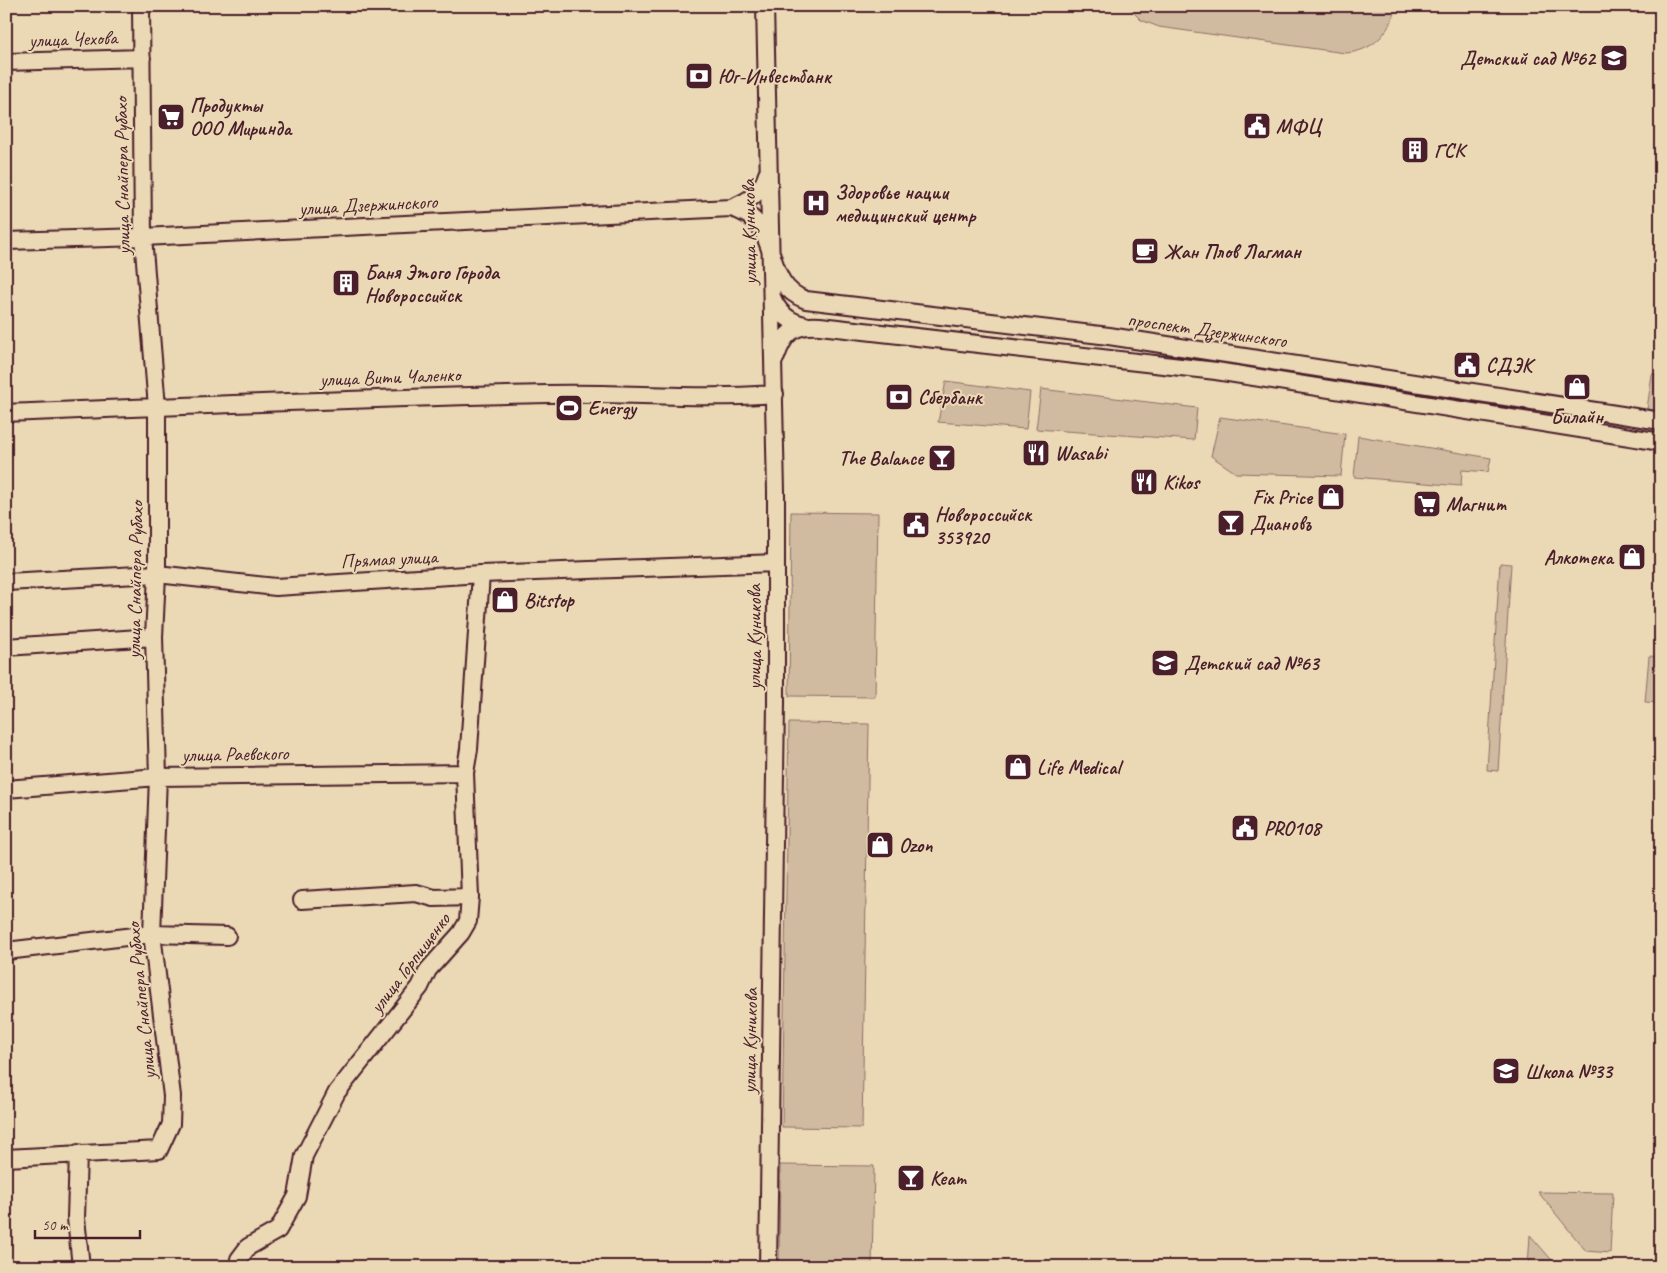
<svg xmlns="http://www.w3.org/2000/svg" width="1667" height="1273" viewBox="0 0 1667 1273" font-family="Caveat,sans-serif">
	<rect width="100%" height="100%" fill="#ebd9b6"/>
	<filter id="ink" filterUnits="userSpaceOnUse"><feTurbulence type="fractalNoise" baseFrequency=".02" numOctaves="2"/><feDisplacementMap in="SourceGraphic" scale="10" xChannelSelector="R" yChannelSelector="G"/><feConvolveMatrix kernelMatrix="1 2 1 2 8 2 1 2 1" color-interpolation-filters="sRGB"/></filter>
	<g filter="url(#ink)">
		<path fill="#d0bba0" stroke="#8d6d66" d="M 1127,6 L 1395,6 C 1392,32 1372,52 1345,53 L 1159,27 L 1141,20 Z
			M 1652,374 L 1661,375 L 1661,411 L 1647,409 Z
			M 946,381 L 1030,392 L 1026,429 L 938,422 Z
			M 1041,389 L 1197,408 L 1194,440 L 1036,429 Z
			M 1220,417 L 1345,434 L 1341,476 L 1236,473 L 1211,456 Z
			M 1358,436 L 1491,458 L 1488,472 L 1462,470 L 1461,486 L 1354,477 Z
			M 791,512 L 878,513 L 875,697 L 789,696 Z
			M 1500,563 L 1511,564 L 1498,771 L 1487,770 Z
			M 1649,656 L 1661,657 L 1661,703 L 1645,702 Z
			M 789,723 L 869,724 L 862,1128 L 782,1127 Z
			M 780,1165 L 874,1166 L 872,1267 L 779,1267 Z
			M 1538,1192 L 1613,1193 L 1610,1253 L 1586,1251 Z
			M 1530,1235 L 1557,1266 L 1557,1267 L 1528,1267 Z"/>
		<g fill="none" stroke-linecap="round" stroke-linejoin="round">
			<defs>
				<path id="minor" d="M 765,6 L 776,491 L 776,704 L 768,1267
					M 6,62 L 142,58
					M 731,208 C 749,201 761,194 767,174
					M 6,241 L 143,237 L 731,208 C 786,222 758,283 806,300 L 1109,336 L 1661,421
					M 772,297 C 778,312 788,322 805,325
					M 776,357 C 784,333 794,324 820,326 L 1216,371 L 1661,442
					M 6,413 C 186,406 367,398 547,394 C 623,392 699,400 775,394
					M 6,582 L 157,574 L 276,587 L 481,574 L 775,563
					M 6,647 L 154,637
					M 6,789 L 158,777 L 465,773
					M 302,900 L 416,893 L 434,898 L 470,897
					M 6,951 L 152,934 L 227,936
					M 78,1153 L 76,1218 L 81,1267
					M 6,1158 L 159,1150 L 171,1124 L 172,1096 L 152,934 L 158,777 L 154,637 L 157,574 L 157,407 L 143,237 L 141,6
					M 238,1267 L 239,1259 L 248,1247 L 278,1230 L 297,1196 L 304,1156 L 337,1092 L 420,987 L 428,970 L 461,933 L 468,921 L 470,897 L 465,773 L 469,749 L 481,574"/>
			</defs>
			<use href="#minor" stroke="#4a1f2b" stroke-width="20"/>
			<use href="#minor" stroke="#ebd9b6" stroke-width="16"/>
		</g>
	</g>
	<defs>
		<symbol id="school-square" viewBox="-11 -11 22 22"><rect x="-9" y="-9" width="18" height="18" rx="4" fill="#4a1f2b" stroke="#ebd9b6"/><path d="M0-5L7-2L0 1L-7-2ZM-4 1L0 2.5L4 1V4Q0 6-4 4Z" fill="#fff"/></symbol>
		<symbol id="bank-square" viewBox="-11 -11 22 22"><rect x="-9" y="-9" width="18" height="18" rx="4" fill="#4a1f2b" stroke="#ebd9b6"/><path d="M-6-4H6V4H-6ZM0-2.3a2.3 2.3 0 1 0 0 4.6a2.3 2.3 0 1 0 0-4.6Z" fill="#fff"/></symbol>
		<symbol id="supermarket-square" viewBox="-11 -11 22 22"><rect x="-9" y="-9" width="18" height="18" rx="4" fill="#4a1f2b" stroke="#ebd9b6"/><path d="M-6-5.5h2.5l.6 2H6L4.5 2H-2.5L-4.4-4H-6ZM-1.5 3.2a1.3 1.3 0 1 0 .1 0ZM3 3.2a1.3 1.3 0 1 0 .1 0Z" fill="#fff"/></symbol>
		<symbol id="civic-square" viewBox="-11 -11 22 22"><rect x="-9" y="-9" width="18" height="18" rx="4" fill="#4a1f2b" stroke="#ebd9b6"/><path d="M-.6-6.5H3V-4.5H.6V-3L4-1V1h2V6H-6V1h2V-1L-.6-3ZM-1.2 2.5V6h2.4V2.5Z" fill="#fff"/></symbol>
		<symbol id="building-square" viewBox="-11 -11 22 22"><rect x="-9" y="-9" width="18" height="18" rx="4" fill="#4a1f2b" stroke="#ebd9b6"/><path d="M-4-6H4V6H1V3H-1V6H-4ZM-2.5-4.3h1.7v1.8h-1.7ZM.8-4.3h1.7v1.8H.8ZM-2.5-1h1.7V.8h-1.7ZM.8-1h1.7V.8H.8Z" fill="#fff"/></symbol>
		<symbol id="hospital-square" viewBox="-11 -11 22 22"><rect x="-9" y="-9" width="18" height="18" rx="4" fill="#4a1f2b" stroke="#ebd9b6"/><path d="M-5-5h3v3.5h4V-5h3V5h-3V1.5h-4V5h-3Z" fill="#fff"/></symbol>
		<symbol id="cafe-square" viewBox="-11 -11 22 22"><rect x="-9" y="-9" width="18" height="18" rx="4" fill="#4a1f2b" stroke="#ebd9b6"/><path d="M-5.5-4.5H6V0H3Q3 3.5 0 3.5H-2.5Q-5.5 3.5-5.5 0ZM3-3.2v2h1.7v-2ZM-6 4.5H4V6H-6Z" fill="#fff"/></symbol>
		<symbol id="shop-square" viewBox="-11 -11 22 22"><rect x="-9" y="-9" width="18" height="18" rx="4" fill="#4a1f2b" stroke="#ebd9b6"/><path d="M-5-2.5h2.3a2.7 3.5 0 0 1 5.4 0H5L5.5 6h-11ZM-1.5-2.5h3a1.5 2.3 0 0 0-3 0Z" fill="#fff"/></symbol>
		<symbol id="stadium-square" viewBox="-11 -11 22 22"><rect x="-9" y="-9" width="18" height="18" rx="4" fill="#4a1f2b" stroke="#ebd9b6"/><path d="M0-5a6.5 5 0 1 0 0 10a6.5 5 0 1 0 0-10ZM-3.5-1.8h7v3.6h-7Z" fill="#fff"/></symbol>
		<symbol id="restaurant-square" viewBox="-11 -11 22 22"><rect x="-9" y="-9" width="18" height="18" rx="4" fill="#4a1f2b" stroke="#ebd9b6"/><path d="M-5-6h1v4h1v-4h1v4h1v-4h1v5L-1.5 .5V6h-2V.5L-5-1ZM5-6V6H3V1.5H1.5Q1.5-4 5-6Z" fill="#fff"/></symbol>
		<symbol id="bar-square" viewBox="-11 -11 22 22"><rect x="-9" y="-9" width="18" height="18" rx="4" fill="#4a1f2b" stroke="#ebd9b6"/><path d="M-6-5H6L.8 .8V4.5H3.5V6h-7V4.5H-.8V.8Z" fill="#fff"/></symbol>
	</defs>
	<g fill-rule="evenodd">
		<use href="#school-square" x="1598" y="42" width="32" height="32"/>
		<use href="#bank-square" x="683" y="60" width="32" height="32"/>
		<use href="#supermarket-square" x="155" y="101" width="32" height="32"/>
		<use href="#civic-square" x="1241" y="110" width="32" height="32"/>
		<use href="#building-square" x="1399" y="134" width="32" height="32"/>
		<use href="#hospital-square" x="800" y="187" width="32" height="32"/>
		<use href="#cafe-square" x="1129" y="235" width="32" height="32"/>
		<use href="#building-square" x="330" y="267" width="32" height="32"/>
		<use href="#civic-square" x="1451" y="349" width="32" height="32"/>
		<use href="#shop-square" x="1561" y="371" width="32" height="32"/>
		<use href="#bank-square" x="883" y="381" width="32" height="32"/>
		<use href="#stadium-square" x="553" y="392" width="32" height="32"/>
		<use href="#restaurant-square" x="1020" y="437" width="32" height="32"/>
		<use href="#bar-square" x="926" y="442" width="32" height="32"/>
		<use href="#restaurant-square" x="1128" y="466" width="32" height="32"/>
		<use href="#shop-square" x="1315" y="481" width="32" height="32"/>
		<use href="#supermarket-square" x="1411" y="488" width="32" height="32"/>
		<use href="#bar-square" x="1215" y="507" width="32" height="32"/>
		<use href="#civic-square" x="900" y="509" width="32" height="32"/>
		<use href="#shop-square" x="1616" y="541" width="32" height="32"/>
		<use href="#shop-square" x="489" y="584" width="32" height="32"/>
		<use href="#school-square" x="1149" y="647" width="32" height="32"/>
		<use href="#shop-square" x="1002" y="751" width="32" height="32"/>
		<use href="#civic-square" x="1229" y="812" width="32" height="32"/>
		<use href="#shop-square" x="864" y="829" width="32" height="32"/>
		<use href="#school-square" x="1490" y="1055" width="32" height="32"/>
		<use href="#bar-square" x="895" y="1162" width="32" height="32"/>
	</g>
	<g text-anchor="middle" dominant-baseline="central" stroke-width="4" stroke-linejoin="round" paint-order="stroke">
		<g font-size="20" fill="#4a1f2b" stroke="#ebd9b6">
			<text transform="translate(73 39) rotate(-2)">улица Чехова</text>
			<text transform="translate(122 176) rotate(-91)">улица Снайпера Рубахо</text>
			<text transform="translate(368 205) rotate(-3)">улица Дзержинского</text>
			<text transform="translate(749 232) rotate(-91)">улица Куникова</text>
			<text transform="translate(1207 330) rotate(8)">проспект Дзержинского</text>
			<text transform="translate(390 377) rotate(-2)">улица Вити Чаленко</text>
			<text transform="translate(389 559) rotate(-3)">Прямая улица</text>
			<text transform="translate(135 580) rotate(-89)">улица Снайпера Рубахо</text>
			<text transform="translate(754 637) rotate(-90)">улица Куникова</text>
			<text transform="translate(235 754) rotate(-1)">улица Раевского</text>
			<text transform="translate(410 963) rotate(-53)">улица Горпищенко</text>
			<text transform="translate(141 1001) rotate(-96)">улица Снайпера Рубахо</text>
			<text transform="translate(750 1041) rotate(-89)">улица Куникова</text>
		</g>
		<g font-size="20" font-weight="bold" fill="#4a1f2b" stroke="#ebd9b6" text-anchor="start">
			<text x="1595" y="58" text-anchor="end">Детский сад №62</text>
			<text x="718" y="76">Юг-Инвестбанк</text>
			<text x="190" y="105">Продукты<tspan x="190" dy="23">ООО Миринда</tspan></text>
			<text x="1276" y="126">МФЦ</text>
			<text x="1434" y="150">ГСК</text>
			<text x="835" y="192">Здоровье нации<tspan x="835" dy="23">медицинский центр</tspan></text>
			<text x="1164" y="251">Жан Плов Лагман</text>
			<text x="365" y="272">Баня Этого Города<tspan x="365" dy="23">Новороссийск</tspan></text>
			<text x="1486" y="365">СДЭК</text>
			<text x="918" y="397">Сбербанк</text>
			<text x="588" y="408">Energy</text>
			<text x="1577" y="416" text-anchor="middle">Билайн</text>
			<text x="1055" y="453">Wasabi</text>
			<text x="923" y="458" text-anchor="end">The Balance</text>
			<text x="1163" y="482">Kikos</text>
			<text x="1312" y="497" text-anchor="end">Fix Price</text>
			<text x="1446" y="504">Магнит</text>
			<text x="935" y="514">Новороссийск<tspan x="935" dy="23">353920</tspan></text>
			<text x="1250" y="523">Диановъ</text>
			<text x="1613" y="557" text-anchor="end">Алкотека</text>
			<text x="524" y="600">Bitstop</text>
			<text x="1184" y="663">Детский сад №63</text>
			<text x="1037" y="767">Life Medical</text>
			<text x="1264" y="828">PRO108</text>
			<text x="899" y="845">Ozon</text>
			<text x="1525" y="1071">Школа №33</text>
			<text x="930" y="1178">Кеат</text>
		</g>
	</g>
	<rect width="1667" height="1273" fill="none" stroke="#ebd9b6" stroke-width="25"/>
	<rect x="12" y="12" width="1642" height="1248" fill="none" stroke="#4a1f2b" stroke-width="2" filter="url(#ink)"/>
	<path d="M35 1230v8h105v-8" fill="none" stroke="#4a1f2b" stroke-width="2.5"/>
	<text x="42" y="1230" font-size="15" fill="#4a1f2b" stroke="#ebd9b6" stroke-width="4" paint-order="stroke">50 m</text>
</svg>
